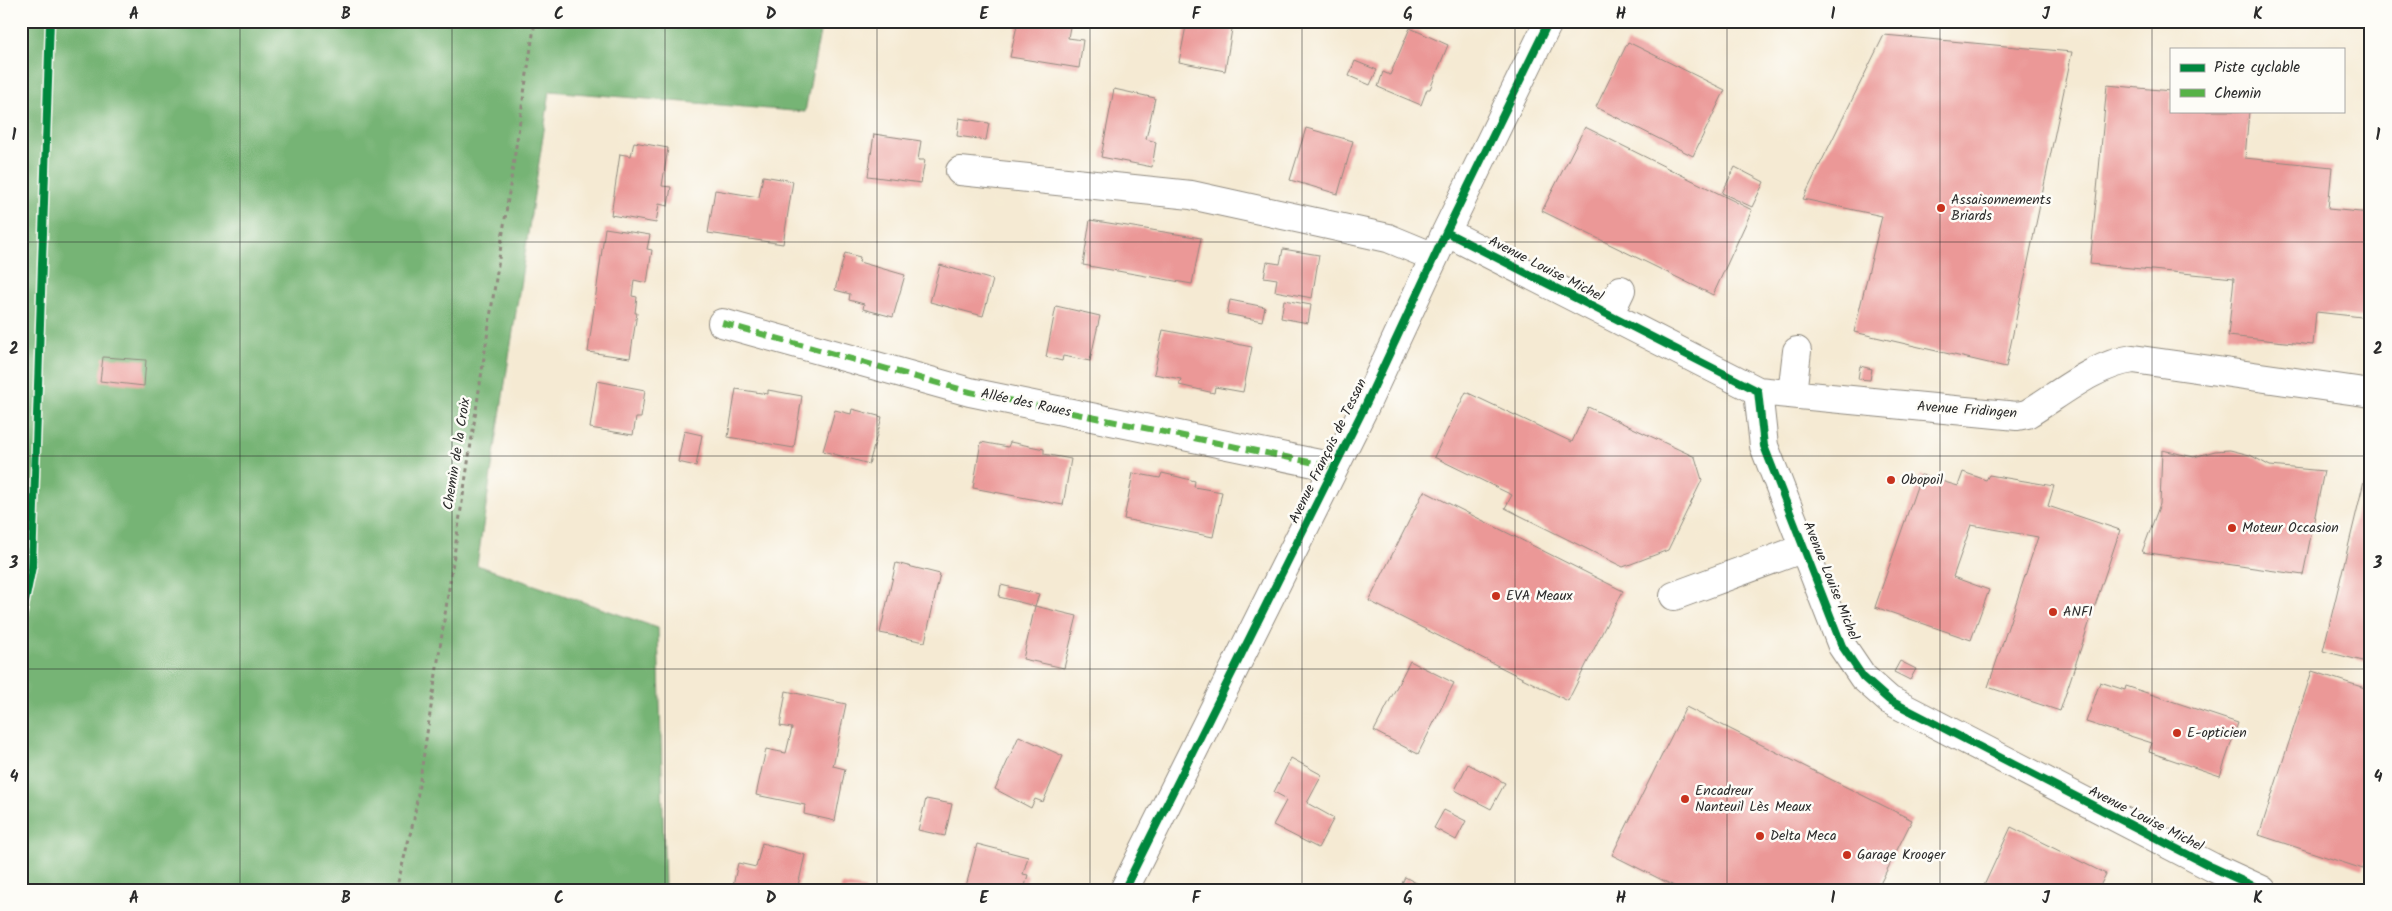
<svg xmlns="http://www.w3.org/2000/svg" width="2392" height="911" viewBox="0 0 2392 911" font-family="Kalam,sans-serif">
	<rect width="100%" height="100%" fill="#fdfcf7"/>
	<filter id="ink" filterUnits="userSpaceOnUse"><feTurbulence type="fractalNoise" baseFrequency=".02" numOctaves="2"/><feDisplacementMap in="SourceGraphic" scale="10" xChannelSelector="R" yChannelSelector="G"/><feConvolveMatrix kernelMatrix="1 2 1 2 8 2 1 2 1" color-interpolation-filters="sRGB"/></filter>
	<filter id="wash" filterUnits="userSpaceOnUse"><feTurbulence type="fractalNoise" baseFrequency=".0096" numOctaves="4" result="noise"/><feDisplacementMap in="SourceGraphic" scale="20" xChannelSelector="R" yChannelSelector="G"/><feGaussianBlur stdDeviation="1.12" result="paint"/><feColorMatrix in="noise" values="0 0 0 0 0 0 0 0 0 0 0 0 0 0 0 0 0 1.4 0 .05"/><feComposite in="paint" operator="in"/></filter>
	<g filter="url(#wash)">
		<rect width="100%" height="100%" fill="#f5ead3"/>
		<path fill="#76b474" stroke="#507050" d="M 21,21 L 822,21 L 805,112 L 550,91 L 477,565 L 658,628 L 665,890 L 21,890 Z"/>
		<g id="blocks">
			<path fill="#eb9897" d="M 1018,21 L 1071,21 L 1068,38 L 1083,40 L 1079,68 L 1010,57 Z
				M 1187,21 L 1233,23 L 1225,71 L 1179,62 Z
				M 1410,28 L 1448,45 L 1430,89 L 1427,89 L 1421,105 L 1378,87 L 1383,72 L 1390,75 Z
				M 1884,35 L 2072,52 L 2006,367 L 1854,332 L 1882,216 L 1803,199 Z
				M 1628,42 L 1725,90 L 1693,156 L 1596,107 Z
				M 1355,61 L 1377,70 L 1370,85 L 1349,76 Z
				M 2107,85 L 2171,91 L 2171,111 L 2249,111 L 2245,158 L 2332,167 L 2328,209 L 2371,213 L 2371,318 L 2316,312 L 2313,345 L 2228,336 L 2234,278 L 2090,264 Z
				M 1114,89 L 1155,98 L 1146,139 L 1156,142 L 1152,167 L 1101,157 Z
				M 959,118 L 989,123 L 986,140 L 957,136 Z
				M 1585,127 L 1752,210 L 1713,295 L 1542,211 Z
				M 1306,128 L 1353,141 L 1338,194 L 1290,180 Z
				M 874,134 L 921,141 L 918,160 L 925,160 L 921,183 L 868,176 Z
				M 634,142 L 668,148 L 662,186 L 671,187 L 668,206 L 659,204 L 656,223 L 611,215 L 620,154 L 631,156 Z
				M 1735,167 L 1764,182 L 1752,207 L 1722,193 Z
				M 763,176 L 793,181 L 783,244 L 708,233 L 715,190 L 759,197 Z
				M 1090,220 L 1201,238 L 1192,284 L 1083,265 Z
				M 605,228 L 650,235 L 647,249 L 652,250 L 647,283 L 634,280 L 632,296 L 637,297 L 635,313 L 637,313 L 630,358 L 588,352 Z
				M 1283,249 L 1319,255 L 1312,298 L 1275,291 L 1277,279 L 1264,277 L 1267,262 L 1280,264 Z
				M 845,253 L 860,257 L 859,262 L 905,275 L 893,317 L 863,309 L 864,304 L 849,300 L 850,294 L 835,290 Z
				M 940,265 L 993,280 L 983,316 L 930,302 Z
				M 1230,300 L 1265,307 L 1262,321 L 1227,314 Z
				M 1284,300 L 1311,305 L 1308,323 L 1281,318 Z
				M 1056,306 L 1100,316 L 1090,361 L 1063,356 L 1062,361 L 1046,357 Z
				M 1163,330 L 1252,347 L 1243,392 L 1215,387 L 1214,393 L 1179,385 L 1181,379 L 1154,374 Z
				M 103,357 L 146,360 L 144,386 L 100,381 Z
				M 1860,366 L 1872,369 L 1870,380 L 1858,379 Z
				M 597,381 L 645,390 L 641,418 L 636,418 L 633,435 L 590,428 Z
				M 736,389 L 768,394 L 768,390 L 802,396 L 794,448 L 728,437 Z
				M 1466,392 L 1572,442 L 1588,407 L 1695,457 L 1702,480 L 1668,550 L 1623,567 L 1505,508 L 1512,495 L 1434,457 Z
				M 852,409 L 882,417 L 869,464 L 823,451 L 835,410 L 851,414 Z
				M 684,431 L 702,435 L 696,466 L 678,462 Z
				M 981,442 L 1008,447 L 1010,442 L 1044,449 L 1044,454 L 1071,459 L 1063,505 L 973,488 Z
				M 2162,450 L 2194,457 L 2215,451 L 2230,450 L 2250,455 L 2270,466 L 2324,471 L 2303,575 L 2142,552 L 2160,504 Z
				M 2370,456 L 2371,456 L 2371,663 L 2323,651 Z
				M 1963,472 L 1986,480 L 1989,475 L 2054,486 L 2048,506 L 2120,530 L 2060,711 L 1988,687 L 2038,537 L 1971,525 L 1953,577 L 1989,590 L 1971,640 L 1875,607 L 1921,475 L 1958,486 Z
				M 1133,473 L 1160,478 L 1162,473 L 1179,477 L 1195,481 L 1194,487 L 1222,492 L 1213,537 L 1124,519 Z
				M 1424,491 L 1623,591 L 1568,701 L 1369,601 Z
				M 896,563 L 940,574 L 925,642 L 880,633 Z
				M 1001,585 L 1039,594 L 1035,606 L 999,597 Z
				M 1035,606 L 1077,616 L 1064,668 L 1023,659 Z
				M 1410,661 L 1454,683 L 1418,754 L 1374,731 Z
				M 1900,661 L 1916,669 L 1910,680 L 1894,672 Z
				M 2312,671 L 2371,690 L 2371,844 L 2363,869 L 2259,835 Z
				M 2100,682 L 2125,690 L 2126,686 L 2238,723 L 2220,776 L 2149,752 L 2152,743 L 2086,722 Z
				M 786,691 L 846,704 L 833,766 L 845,769 L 835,821 L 804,814 L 805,805 L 756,795 L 766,749 L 786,753 L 792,728 L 780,726 Z
				M 1686,707 L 1912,820 L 1877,890 L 1682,890 L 1612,855 Z
				M 1019,736 L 1063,756 L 1043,802 L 1035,799 L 1031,808 L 995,789 Z
				M 1291,758 L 1322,775 L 1307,803 L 1334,818 L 1318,848 L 1273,825 L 1287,799 L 1274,792 Z
				M 1468,764 L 1505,783 L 1491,809 L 1455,790 Z
				M 926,799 L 952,804 L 945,836 L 918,830 Z
				M 1444,810 L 1466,821 L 1456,840 L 1434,828 Z
				M 2011,827 L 2106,874 L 2098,890 L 1982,890 Z
				M 762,843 L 805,855 L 797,890 L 732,890 L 738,863 L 756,867 Z
				M 977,844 L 1028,857 L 1023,874 L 1028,875 L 1024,890 L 965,890 Z
				M 1405,877 L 1426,888 L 1425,890 L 1399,890 Z
				M 842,884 L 867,889 L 867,890 L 840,890 Z"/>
		</g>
	</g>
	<g filter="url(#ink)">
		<use href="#blocks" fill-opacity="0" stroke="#908a7f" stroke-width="1"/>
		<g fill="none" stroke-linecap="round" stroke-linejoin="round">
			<defs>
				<path id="minor" d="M 960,171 L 1191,195 L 1388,238 L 1434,257
					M 1446,232 L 1758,391 L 1764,446 L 1842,646 L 1863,677 L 1889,700 L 2212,867 L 2262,890
					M 1609,315 L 1621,290
					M 722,323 L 970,392 L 1334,467
					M 1758,391 L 2017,416 L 2027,414 C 2060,394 2095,364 2133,359 L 2371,393
					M 1792,394 L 1797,351
					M 1674,596 L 1804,548
					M 1124,890 L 1366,404 L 1446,232 L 1549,21"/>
			</defs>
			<use href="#minor" stroke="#908a7f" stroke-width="30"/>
			<path stroke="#908a7f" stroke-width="3" stroke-dasharray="4 4" stroke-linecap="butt" d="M 396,890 L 414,819 L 535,21"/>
			<use href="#minor" stroke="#fff" stroke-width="28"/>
			<path stroke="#56b246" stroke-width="6" stroke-dasharray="12 6" stroke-linecap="butt" d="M 722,323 L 970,392 L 1334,467"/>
			<defs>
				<path id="cycleway" d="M 1446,232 L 1758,391 L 1764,446 L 1842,646 L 1863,677 L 1889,700 L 2212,867 L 2262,890
					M 21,622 L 32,567 L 50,21
					M 1124,890 L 1366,404 L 1446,232 L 1549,21"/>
			</defs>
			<use href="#cycleway" stroke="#fdfcf7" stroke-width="11"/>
			<use href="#cycleway" stroke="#00873e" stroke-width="8"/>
		</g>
	</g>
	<path fill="none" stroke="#2b2b2b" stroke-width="1" stroke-opacity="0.55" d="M 240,21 L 240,890M 452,21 L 452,890M 665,21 L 665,890M 877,21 L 877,890M 1090,21 L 1090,890M 1302,21 L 1302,890M 1515,21 L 1515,890M 1727,21 L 1727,890M 1940,21 L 1940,890M 2152,21 L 2152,890M 21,242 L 2371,242M 21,456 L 2371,456M 21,669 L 2371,669"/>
	<g fill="#c8321e" stroke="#fdfcf7" stroke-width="2">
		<circle cx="1941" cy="208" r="5"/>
		<circle cx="1891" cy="480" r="5"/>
		<circle cx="2232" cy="528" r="5"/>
		<circle cx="1496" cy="596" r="5"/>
		<circle cx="2053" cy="612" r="5"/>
		<circle cx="2177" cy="733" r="5"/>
		<circle cx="1685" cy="799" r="5"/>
		<circle cx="1760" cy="836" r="5"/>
		<circle cx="1847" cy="855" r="5"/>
	</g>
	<g text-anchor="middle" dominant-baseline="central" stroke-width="5" stroke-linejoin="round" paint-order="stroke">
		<g font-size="14" fill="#2b2b2b" stroke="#fdfcf7" text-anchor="start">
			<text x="1951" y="200">Assaisonnements<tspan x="1951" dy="16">Briards</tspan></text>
			<text x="1901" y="480">Obopoil</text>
			<text x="2242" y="528">Moteur Occasion</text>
			<text x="1506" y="596">EVA Meaux</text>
			<text x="2063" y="612">ANFI</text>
			<text x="2187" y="733">E-opticien</text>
			<text x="1695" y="791">Encadreur<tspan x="1695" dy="16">Nanteuil Lès Meaux</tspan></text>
			<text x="1770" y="836">Delta Meca</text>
			<text x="1857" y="855">Garage Krooger</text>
		</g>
		<g font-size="14" fill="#2b2b2b" stroke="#fdfcf7">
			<text transform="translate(1546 269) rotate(27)">Avenue Louise Michel</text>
			<text transform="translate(1026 403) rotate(12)">Allée des Roues</text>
			<text transform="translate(1967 410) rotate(4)">Avenue Fridingen</text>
			<text transform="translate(1328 451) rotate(-64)">Avenue François de Tessan</text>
			<text transform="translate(457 454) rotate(-81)">Chemin de la Croix</text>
			<text transform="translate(1831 581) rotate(68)">Avenue Louise Michel</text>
			<text transform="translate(2146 819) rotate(27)">Avenue Louise Michel</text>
		</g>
	</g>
	<rect width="2392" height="911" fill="none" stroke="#fdfcf7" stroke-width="55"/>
	<rect x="2170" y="48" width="175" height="65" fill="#fdfcf7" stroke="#a9a8a5"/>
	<rect x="2180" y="64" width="25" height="8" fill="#00873e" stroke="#a9a8a5"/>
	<text x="2214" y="72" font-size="15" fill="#2b2b2b">Piste cyclable</text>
	<rect x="2180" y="89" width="25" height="8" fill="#56b246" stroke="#a9a8a5"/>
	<text x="2214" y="98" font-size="15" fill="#2b2b2b">Chemin</text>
	<rect x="28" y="28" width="2336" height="856" fill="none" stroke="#2b2b2b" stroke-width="2"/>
	<g font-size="16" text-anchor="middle" font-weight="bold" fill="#2b2b2b">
		<text x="134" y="19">A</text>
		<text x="346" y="19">B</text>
		<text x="559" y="19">C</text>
		<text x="771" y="19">D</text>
		<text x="984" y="19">E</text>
		<text x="1196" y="19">F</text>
		<text x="1408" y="19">G</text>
		<text x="1621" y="19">H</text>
		<text x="1833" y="19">I</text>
		<text x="2046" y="19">J</text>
		<text x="2258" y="19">K</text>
		<text x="14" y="140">1</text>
		<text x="2378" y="140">1</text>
		<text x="14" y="354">2</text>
		<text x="2378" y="354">2</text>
		<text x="14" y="568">3</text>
		<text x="2378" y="568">3</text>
		<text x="14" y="782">4</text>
		<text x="2378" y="782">4</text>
		<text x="134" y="903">A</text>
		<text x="346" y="903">B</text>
		<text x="559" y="903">C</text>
		<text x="771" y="903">D</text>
		<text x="984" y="903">E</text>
		<text x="1196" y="903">F</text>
		<text x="1408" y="903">G</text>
		<text x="1621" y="903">H</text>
		<text x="1833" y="903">I</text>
		<text x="2046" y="903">J</text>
		<text x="2258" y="903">K</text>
	</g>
</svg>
